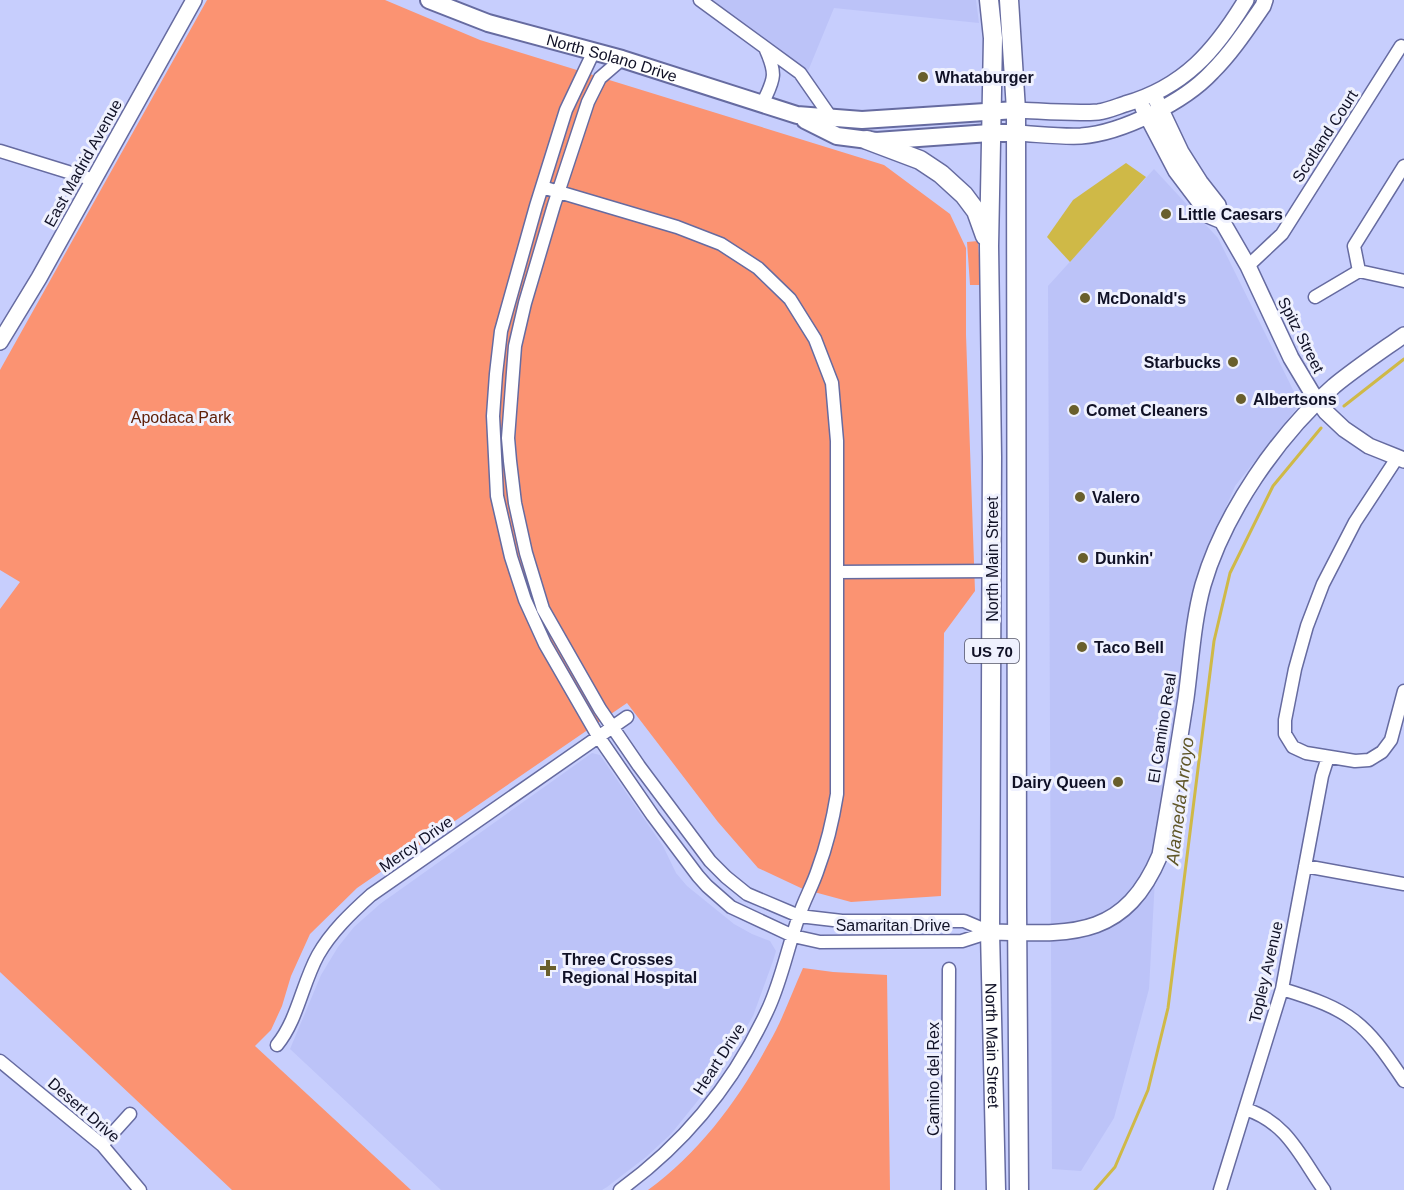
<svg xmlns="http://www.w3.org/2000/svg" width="1404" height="1190" viewBox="0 0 1404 1190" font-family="Arial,sans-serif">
	<rect width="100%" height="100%" fill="#c7cefd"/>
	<path fill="#bcc3f8" d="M 711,0 L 976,0 L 979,23 L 834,8 L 808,71 Z
		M 1154,169 L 1218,238 L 1300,404 L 1235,486 L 1198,573 L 1157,842 L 1149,989 L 1114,1118 L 1081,1171 L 1052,1169 L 1048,286 Z
		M 592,753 L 600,755 L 663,846 L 676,873 L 687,886 L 734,924 L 752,934 L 770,941 L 776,951 L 773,961 L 753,1016 L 720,1073 L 671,1134 L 646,1157 L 607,1187 L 602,1190 L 441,1190 L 290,1049 L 321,975 L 338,947 L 354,927 L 380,904 Z"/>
	<path fill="#fb9372" d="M 207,0 L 385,0 L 480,40 L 884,165 L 950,214 L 966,248 L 966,335 L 975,591 L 944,633 L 941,896 L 851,902 L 803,889 L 758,868 L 718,822 L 627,703 L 357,888 L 310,934 L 291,976 L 282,1006 L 271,1030 L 255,1046 L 411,1190 L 232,1190 L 0,972 L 0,609 L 20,582 L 0,570 L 0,370 Z
		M 978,241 L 981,285 L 970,285 L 967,242 Z
		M 803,968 L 833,972 L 887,975 L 890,1190 L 648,1190 C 700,1152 739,1099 769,1043 C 783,1019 792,992 803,968 Z"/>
	<path fill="#cfb947" d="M 1126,163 L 1146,177 L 1070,262 L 1047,237 L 1073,200 Z"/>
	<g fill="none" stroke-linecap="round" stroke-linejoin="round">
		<path stroke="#cfb947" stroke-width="3" d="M 1344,406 L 1404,359
			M 1095,1190 L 1115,1167 L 1148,1090 L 1168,1008 L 1214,641 L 1230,573 L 1273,486 L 1321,428"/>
		<defs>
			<path id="minor" d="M 700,0 L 800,73 L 832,119
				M 594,51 L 566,110 L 536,206 L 501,331 L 496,374 L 493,416 L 497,496 L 511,557 L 525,600 L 545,644 L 598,736 L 653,816 L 698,876 L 707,886 L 731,907 L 793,936 L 820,942 L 962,941 L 990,932
				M 622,59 L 600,78 L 588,102 L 554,205 L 525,303 L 515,346 L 508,438 L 510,461 L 515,503 L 526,553 L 543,609 L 600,709 L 639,766 L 710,861 L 726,877 L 747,894 L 799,916 L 842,921 L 964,921 L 990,932
				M 762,105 C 773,80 778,77 766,50
				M 0,151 L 94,180
				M 1404,166 L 1354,246 L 1359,271 L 1404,281
				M 542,187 L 677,227 L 721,244 L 758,268 L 790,299 L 815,339 L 832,383 L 837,441 L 837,794 C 833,819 827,845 818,869 C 813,885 804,900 799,916 C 788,946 782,978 769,1007 C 736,1080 685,1143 620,1190
				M 1248,266 L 1282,234 L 1401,46
				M 1315,297 L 1359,271
				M 1397,458 L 1355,522 L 1323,584 L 1307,626 L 1295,669 L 1285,720 L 1285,734 L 1293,747 L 1306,753 L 1355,761 L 1369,760 L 1382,752 L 1391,740 L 1404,691
				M 837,572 L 992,571
				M 1305,866 L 1404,884
				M 1282,989 C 1351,1010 1364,1021 1404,1081
				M 277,1045 C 298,1019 302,984 318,955 C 331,932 351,913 371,895 L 627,717
				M 0,1061 L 102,1145 L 140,1190
				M 1245,1109 C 1287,1122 1300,1156 1324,1190
				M 102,1145 L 130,1114
				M 948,1190 L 949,969
				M 1220,1190 L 1282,989 L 1322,776 L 1328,757"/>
			<path id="tertiary" d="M 1154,95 L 1181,152 L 1200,182 L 1218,205 L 1222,221 L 1248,266 L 1291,358 L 1312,393 L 1326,412 L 1344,429 L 1369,446 L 1404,460
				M 1143,108 L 1176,171 L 1210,216 L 1222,221
				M 1016,110 C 1042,111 1073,114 1098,112 C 1107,111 1116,107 1125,104 C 1184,87 1215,51 1246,0
				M 1016,133 C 1037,134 1060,137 1081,136 C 1122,133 1184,102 1212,72 C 1232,52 1247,29 1263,6 L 1265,0
				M 0,342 L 39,278 L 194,0
				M 990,932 C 1071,934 1124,940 1160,855 C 1169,803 1178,750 1186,698 C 1191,661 1193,621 1203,585 C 1224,513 1278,435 1334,386 C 1356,368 1380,352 1404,335"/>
			<g id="secondary">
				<path id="s1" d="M 429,0 L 488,23 L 622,59 L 797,115 L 862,120 L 1016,110"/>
				<path d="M 805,120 L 837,136 L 876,141 L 990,133 L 1016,133"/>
			</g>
			<g id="primary">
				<path id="s2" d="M 989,0 L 993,38 L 989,246 L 992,457 L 990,932 L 996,1190"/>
				<path d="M 1009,0 L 1016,110 L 1017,908 L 1019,1190"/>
				<path d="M 867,140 L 920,160 L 941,174 L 964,195 L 976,211 L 985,236"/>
			</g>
		</defs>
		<use href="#minor" stroke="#666ba0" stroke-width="15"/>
		<use href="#tertiary" stroke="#666ba0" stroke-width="18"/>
		<use href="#secondary" stroke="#666ba0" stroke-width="20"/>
		<use href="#primary" stroke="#666ba0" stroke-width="21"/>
		<use href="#minor" stroke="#fff" stroke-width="12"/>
		<use href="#tertiary" stroke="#fff" stroke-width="15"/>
		<use href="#secondary" stroke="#fff" stroke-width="16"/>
		<use href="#primary" stroke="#fff" stroke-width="18"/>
	</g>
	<g fill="#695f2c" stroke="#eff1fe" stroke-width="2">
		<circle cx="923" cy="77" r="6"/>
		<circle cx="1166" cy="214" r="6"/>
		<circle cx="1085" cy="298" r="6"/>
		<circle cx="1233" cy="362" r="6"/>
		<circle cx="1241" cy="399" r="6"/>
		<circle cx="1074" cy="410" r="6"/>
		<circle cx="1080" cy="497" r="6"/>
		<circle cx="1083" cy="558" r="6"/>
		<circle cx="1082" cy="647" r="6"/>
		<circle cx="1118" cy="782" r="6"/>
		<path d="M545 959h6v6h6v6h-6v6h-6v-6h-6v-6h6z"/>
	</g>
	<g text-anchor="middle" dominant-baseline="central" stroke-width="6" stroke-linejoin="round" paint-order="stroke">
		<rect fill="#eff1fe" stroke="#535467" stroke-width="1.5" x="965" y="639" width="54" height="24" rx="4.5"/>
		<g font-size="15" font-weight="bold" fill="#101126">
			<text x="992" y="651">US 70</text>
		</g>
		<g font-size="16" fill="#101126" stroke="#eff1fe">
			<text stroke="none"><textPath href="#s1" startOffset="192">North Solano Drive</textPath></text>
			<text transform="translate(1325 136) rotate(-57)">Scotland Court</text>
			<text transform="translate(83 163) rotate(-61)">East Madrid Avenue</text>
			<text transform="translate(1301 335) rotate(63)">Spitz Street</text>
			<text transform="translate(992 559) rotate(-90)">North Main Street</text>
			<text transform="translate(1162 728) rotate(-81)">El Camino Real</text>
			<text transform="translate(416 844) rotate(-35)">Mercy Drive</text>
			<text x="893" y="925">Samaritan Drive</text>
			<text transform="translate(1266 972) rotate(-77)">Topley Avenue</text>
			<text stroke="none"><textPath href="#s2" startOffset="1046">North Main Street</textPath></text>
			<text transform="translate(719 1059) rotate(-57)">Heart Drive</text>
			<text transform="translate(933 1079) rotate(-90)">Camino del Rex</text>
			<text transform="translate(84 1110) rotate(41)">Desert Drive</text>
		</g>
		<g font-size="16" font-weight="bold" fill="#101126" stroke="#eff1fe" text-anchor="start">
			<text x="935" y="77">Whataburger</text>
			<text x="1178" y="214">Little Caesars</text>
			<text x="1097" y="298">McDonald's</text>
			<text x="1221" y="362" text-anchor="end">Starbucks</text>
			<text x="1253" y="399">Albertsons</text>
			<text x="1086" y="410">Comet Cleaners</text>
			<text x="1092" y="497">Valero</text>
			<text x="1095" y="558">Dunkin'</text>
			<text x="1094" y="647">Taco Bell</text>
			<text x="1106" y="782" text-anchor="end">Dairy Queen</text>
			<text x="562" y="959">Three Crosses<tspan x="562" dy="18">Regional Hospital</tspan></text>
		</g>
		<g font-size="16" fill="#5f2009" stroke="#eff1fe">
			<text x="181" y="417">Apodaca Park</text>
		</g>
		<g font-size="18" font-style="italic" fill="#5f5628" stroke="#eff1fe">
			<text transform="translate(1180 801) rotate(-83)">Alameda Arroyo</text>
		</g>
	</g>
</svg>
